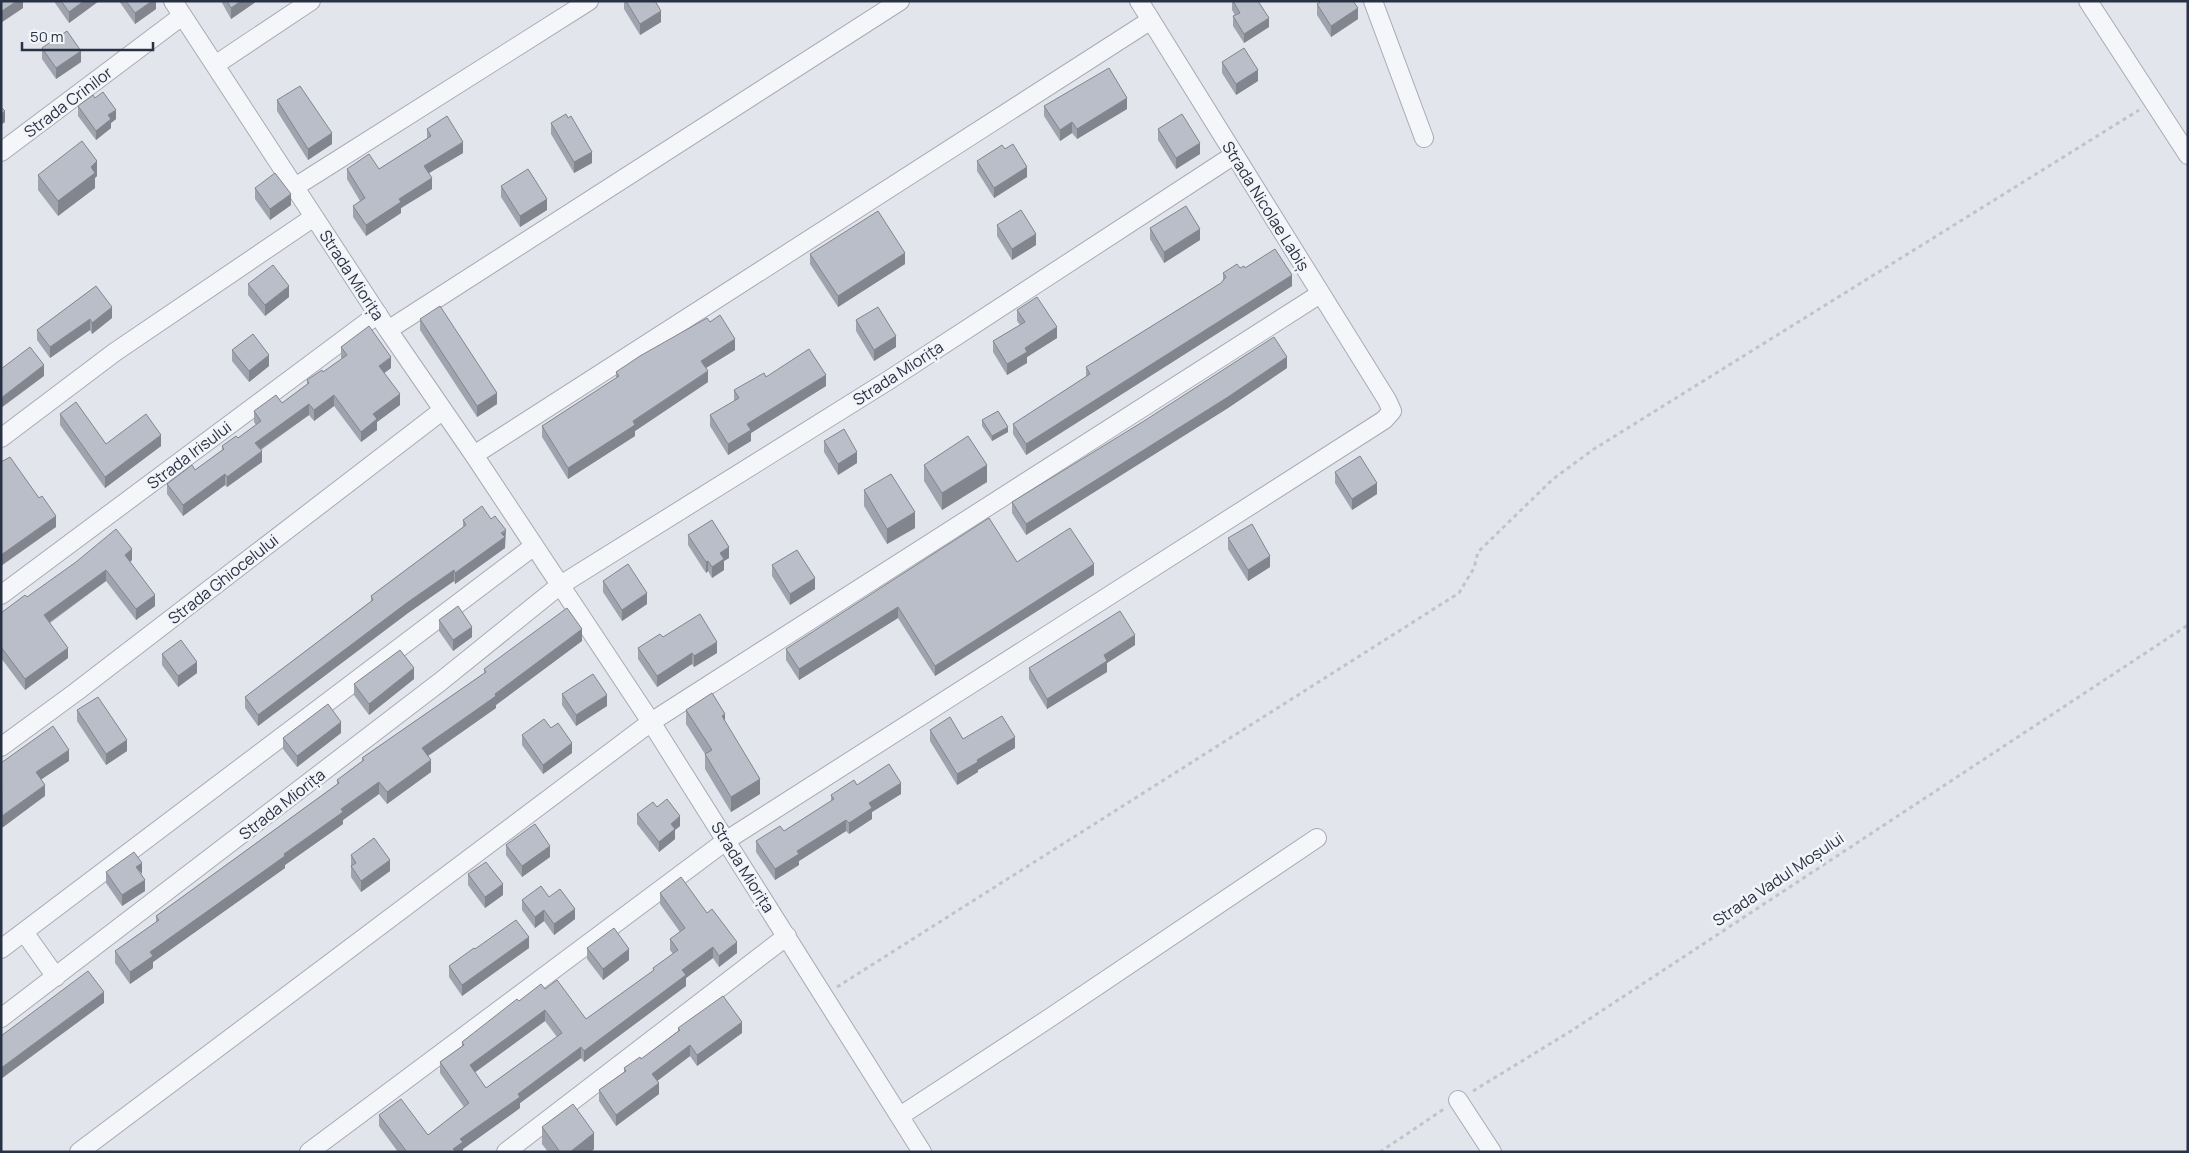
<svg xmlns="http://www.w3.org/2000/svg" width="2189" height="1153" viewBox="0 0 2189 1153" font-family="Manrope,sans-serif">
	<rect width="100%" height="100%" fill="#e2e5eb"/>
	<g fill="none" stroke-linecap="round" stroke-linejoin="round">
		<defs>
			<path id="street" d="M 173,1 L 388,330 L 474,455 L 651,722 L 922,1152
				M 1373,1 L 1424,138
				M 2088,1 L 2188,155
				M 215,65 L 311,1
				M 1,152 L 182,16
				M 295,187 L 589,1
				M 388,330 L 900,1
				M 1,438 L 115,352 L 314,217
				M 474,455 L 1151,20
				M 1,595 L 378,314
				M 1,747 L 76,692 L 443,410
				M 24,932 L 56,977
				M 1,949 L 534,546
				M 1,1018 L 440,682 L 559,586 L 889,380 L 1234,155
				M 1458,1100 L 1492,1152
				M 900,1116 L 1045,1021 L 1317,838
				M 79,1152 L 651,722 L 1320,294
				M 309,1152 L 727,840 L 1384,420 L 1392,411 L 1387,400 L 1139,1
				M 506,1152 L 787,936"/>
		</defs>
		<use href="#street" stroke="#a7abb6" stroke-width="20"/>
		<path stroke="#c0c3ca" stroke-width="3" stroke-dasharray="4 4" stroke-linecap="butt" d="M 837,987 L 1459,593 L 1474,568 L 1478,552 L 1553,479 L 1594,449 L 2139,110
			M 1473,1091 L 1571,1031 L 2188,625
			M 1380,1152 L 1444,1109"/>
		<use href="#street" stroke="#f5f6f9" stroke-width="18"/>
	</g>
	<path fill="#9fa3ad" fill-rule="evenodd" d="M 1,1 L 23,1 L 23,8 L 2,22 L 1,21 Z
		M 55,1 L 99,1 L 69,23 L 55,3 Z
		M 119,1 L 156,1 L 156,9 L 135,24 Z
		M 221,1 L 257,1 L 231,19 Z
		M 624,1 L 655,1 L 661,22 L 640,35 L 624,9 Z
		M 1232,1 L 1269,27 L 1244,43 L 1233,26 L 1233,16 L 1235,15 L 1232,10 Z
		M 1317,4 L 1358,19 L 1331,37 L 1317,15 Z
		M 42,48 L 81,62 L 56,79 L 42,59 Z
		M 1222,62 L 1258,81 L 1236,95 L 1222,73 Z
		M 95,98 L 116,119 L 111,123 L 111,128 L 96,140 L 78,116 L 78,106 Z
		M 277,100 L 332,144 L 308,160 L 277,111 Z
		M 1044,106 L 1127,109 L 1077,139 L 1072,133 L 1060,141 L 1044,116 Z
		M 551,123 L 592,163 L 574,173 L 551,134 Z
		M 427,129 L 463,153 L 429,173 L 432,189 L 401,208 L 401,213 L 366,236 L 353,217 L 353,206 L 360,201 L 347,179 L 347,169 L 379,169 L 427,139 Z
		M 1158,129 L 1200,154 L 1176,169 L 1158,140 Z
		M 1005,149 L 1027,177 L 994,198 L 977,171 L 977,161 Z
		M 38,175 L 97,176 L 95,178 L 95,188 L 58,216 L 38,190 Z
		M 501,186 L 547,210 L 520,227 L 501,197 Z
		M 255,188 L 291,205 L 270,220 L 255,199 Z
		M 997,225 L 1036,245 L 1012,260 L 997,236 Z
		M 1150,228 L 1200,240 L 1164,263 L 1150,239 Z
		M 810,254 L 905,264 L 838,307 L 810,264 Z
		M 1240,268 L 1245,268 L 1292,286 L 1026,455 L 1013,434 L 1013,424 L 1086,377 L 1086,367 L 1221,283 L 1223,280 L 1223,273 Z
		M 248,284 L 289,297 L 265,316 L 248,295 Z
		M 96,286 L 112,318 L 92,334 L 90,330 L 50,358 L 37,340 L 37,330 Z
		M 1017,310 L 1057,338 L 1027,357 L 1027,363 L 1007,375 L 993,352 L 993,341 L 1020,325 L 1017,321 Z
		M 420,319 L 497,404 L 477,417 L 420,330 Z
		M 856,320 L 896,347 L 874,361 L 856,331 Z
		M 710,322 L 735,350 L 706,368 L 708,382 L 635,431 L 635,436 L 568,479 L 542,437 L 542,426 L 616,378 L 616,372 Z
		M 341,347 L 391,368 L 384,373 L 400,405 L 377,422 L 377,430 L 361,442 L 334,406 L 314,421 L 309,415 L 261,450 L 262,462 L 227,487 L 225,485 L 183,516 L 167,494 L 167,484 L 195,470 L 222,450 L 222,446 L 238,438 L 256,425 L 254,422 L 254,411 L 282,403 L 307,384 L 307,380 L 323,372 L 342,359 L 341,358 Z
		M 232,350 L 269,366 L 249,382 L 232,361 Z
		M 1287,368 L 1228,408 L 1026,535 L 1012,513 L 1012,502 Z
		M 826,386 L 751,433 L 751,441 L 728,455 L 710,426 L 710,415 L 734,401 L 734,390 Z
		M 60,414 L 106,444 L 161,446 L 105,488 L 60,425 Z
		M 982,420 L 1008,432 L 992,441 L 982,426 Z
		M 824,441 L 857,463 L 838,475 L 824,452 Z
		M 924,465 L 987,482 L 942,510 L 924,481 Z
		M 1335,472 L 1377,494 L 1352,510 L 1335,483 Z
		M 864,490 L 915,528 L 887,544 L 864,506 Z
		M 463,520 L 506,541 L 505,541 L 505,548 L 455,584 L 454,581 L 408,613 L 258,726 L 245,708 L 245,697 L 371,601 L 371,596 L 463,527 Z
		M 688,535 L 729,558 L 724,561 L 724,570 L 712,578 L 708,571 L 706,573 L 688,545 Z
		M 1228,538 L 1270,567 L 1248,581 L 1228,549 Z
		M 132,560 L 130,562 L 155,606 L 136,620 L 106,581 L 50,623 L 68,658 L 25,690 L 1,658 L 1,613 L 27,597 Z
		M 1017,562 L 1094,575 L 935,676 L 898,618 L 799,680 L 786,660 L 786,649 Z
		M 772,565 L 815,589 L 790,605 L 772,576 Z
		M 603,581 L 647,604 L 622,621 L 603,592 Z
		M 439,620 L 472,637 L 453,651 L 439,631 Z
		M 663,637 L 717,653 L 694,667 L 692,664 L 657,687 L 638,659 L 638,648 Z
		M 582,641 L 496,705 L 496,708 L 428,756 L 431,772 L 387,804 L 379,794 L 343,820 L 343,824 L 285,865 L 285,868 L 153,962 L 153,968 L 130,984 L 115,963 L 115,951 L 156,922 L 156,916 L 337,784 L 337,780 L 362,761 L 362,758 L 484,673 L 484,669 Z
		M 1135,645 L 1107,663 L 1107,672 L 1047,709 L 1029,679 L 1029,668 Z
		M 162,654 L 197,673 L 178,687 L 162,665 Z
		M 414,679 L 369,715 L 354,695 L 354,684 Z
		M 562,694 L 607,706 L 576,726 L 562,705 Z
		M 77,710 L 127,751 L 106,765 L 77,721 Z
		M 686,710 L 725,721 L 760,794 L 731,812 L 705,769 L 705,754 L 686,724 Z
		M 551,728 L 572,753 L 543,774 L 522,745 L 522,735 Z
		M 930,730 L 963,739 L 1015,748 L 978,770 L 978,772 L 957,785 L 930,741 Z
		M 341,733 L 297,767 L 283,749 L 283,738 Z
		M 857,785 L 901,794 L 872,812 L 872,819 L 849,834 L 846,831 L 799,861 L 799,865 L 775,880 L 756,852 L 756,841 L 784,831 L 831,801 L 831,795 Z
		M 657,807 L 680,826 L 675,830 L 675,839 L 659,852 L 637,824 L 637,814 Z
		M 506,845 L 550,857 L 522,877 L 506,855 Z
		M 351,855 L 390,871 L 361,892 L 351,877 Z
		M 106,872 L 145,891 L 122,906 L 106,883 Z
		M 468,874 L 503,895 L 485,908 L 468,885 Z
		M 660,893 L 707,913 L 737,953 L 719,967 L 713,958 L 686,978 L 686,986 L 584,1062 L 581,1058 L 520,1103 L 520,1108 L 463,1149 L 463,1152 L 398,1152 L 379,1126 L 379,1115 L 428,1135 L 464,1107 L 440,1073 L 440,1062 L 462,1046 L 462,1042 L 519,1001 L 545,989 L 586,1019 L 653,971 L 653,968 L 673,954 L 670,950 L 670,939 L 680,932 L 660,904 ZM 545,1021 L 557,1037 L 486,1088 L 475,1072 Z
		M 549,897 L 575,919 L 554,935 L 544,921 L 535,928 L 522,910 L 522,900 Z
		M 529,948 L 462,996 L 449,977 L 449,966 L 475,949 Z
		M 587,948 L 629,960 L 603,980 L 587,959 Z
		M 678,1028 L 742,1033 L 697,1066 L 690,1056 L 657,1081 L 659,1094 L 616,1126 L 599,1101 L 599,1090 L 624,1072 L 624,1068 L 641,1059 L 678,1031 Z
		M 542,1127 L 594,1149 L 591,1152 L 548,1152 L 542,1144 Z"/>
	<path fill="#82858d" d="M 17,1 L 23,1 L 23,8 L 2,22 L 2,11 Z
		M 84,1 L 99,1 L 69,23 L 69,12 Z
		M 152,1 L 156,1 L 156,9 L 135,24 L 135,13 Z
		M 241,1 L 257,1 L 231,19 L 231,8 Z
		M 1358,8 L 1358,19 L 1331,37 L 1331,26 Z
		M 661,11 L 661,22 L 640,35 L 640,24 Z
		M 1269,18 L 1269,27 L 1244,43 L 1244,34 Z
		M 81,51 L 81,62 L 56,79 L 56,68 Z
		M 1258,70 L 1258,81 L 1236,95 L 1236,84 Z
		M 1127,98 L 1127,109 L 1077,139 L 1077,129 Z
		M 116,110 L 116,119 L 111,123 L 111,128 L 96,140 L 96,131 L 108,115 Z
		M 5,111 L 5,122 L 1,125 L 1,114 Z
		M 1072,122 L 1072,133 L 1060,141 L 1060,130 Z
		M 332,133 L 332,144 L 308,160 L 308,149 Z
		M 463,142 L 463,153 L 424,176 L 424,166 Z
		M 1200,143 L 1200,154 L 1176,169 L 1176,158 Z
		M 592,152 L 592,163 L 574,173 L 574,162 Z
		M 97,161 L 97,176 L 95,178 L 95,188 L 58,216 L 58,201 L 91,167 Z
		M 1027,167 L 1027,177 L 994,198 L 994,188 Z
		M 432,178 L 432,189 L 401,208 L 401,213 L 366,236 L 366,225 L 399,199 Z
		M 291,194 L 291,205 L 270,220 L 270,209 Z
		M 547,199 L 547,210 L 520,227 L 520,216 Z
		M 1200,229 L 1200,240 L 1164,263 L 1164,252 Z
		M 1036,234 L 1036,245 L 1012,260 L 1012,249 Z
		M 905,253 L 905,264 L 838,307 L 838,296 Z
		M 1292,275 L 1292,286 L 1026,455 L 1026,444 Z
		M 289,286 L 289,297 L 265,316 L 265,305 Z
		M 112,307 L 112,318 L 92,334 L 92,323 Z
		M 90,319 L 90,330 L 50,358 L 50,347 Z
		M 1057,327 L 1057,338 L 1027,357 L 1027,363 L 1007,375 L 1007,364 L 1025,348 Z
		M 896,336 L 896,347 L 874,361 L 874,350 Z
		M 735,339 L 735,350 L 701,371 L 701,361 Z
		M 269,355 L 269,366 L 249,382 L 249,371 Z
		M 391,357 L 391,368 L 379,377 L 379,366 Z
		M 1287,357 L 1287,368 L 1228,408 L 1026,535 L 1026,524 Z
		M 44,365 L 44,376 L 1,408 L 1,398 Z
		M 708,371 L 708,382 L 635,431 L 635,436 L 568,479 L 568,468 L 633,421 Z
		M 826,375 L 826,386 L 751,433 L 751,441 L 728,455 L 728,444 L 747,424 Z
		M 497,393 L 497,404 L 477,417 L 477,406 Z
		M 400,394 L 400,405 L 377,422 L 377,430 L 361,442 L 361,432 L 373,414 Z
		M 334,395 L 334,406 L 314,421 L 314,410 Z
		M 309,404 L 309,415 L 255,453 L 255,443 Z
		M 1008,427 L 1008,432 L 992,441 L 992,436 Z
		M 161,435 L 161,446 L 105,488 L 105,477 Z
		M 262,451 L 262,462 L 227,487 L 227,477 Z
		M 857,452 L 857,463 L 838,475 L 838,464 Z
		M 987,465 L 987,482 L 942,510 L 942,493 Z
		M 225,474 L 225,485 L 183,516 L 183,505 Z
		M 1377,483 L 1377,494 L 1352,510 L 1352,499 Z
		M 915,512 L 915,528 L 887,544 L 887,529 Z
		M 56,516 L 56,527 L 1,566 L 1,555 Z
		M 506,530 L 505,548 L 455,584 L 455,573 Z
		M 729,547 L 729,558 L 724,561 L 724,570 L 712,578 L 712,567 L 720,553 Z
		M 132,549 L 132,560 L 125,566 L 125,555 Z
		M 1270,556 L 1270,567 L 1248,581 L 1248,570 Z
		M 708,561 L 708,571 L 706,573 L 706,562 Z
		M 1094,564 L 1094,575 L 935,676 L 935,666 Z
		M 106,570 L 106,581 L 44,626 L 44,615 Z
		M 454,570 L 454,581 L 408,613 L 258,726 L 258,715 L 408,602 Z
		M 815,578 L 815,589 L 790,605 L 790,594 Z
		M 647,593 L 647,604 L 622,621 L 622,610 Z
		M 155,595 L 155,606 L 136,620 L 136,609 Z
		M 898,607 L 898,618 L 799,680 L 799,669 Z
		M 472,627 L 472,637 L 453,651 L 453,640 Z
		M 582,629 L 582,641 L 496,705 L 496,708 L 422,760 L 422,748 Z
		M 1135,635 L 1135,645 L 1107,663 L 1107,672 L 1047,709 L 1047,699 L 1104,655 Z
		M 717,642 L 717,653 L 694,667 L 694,656 Z
		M 68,648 L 68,658 L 25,690 L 25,679 Z
		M 692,653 L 692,664 L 657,687 L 657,676 Z
		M 197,662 L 197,673 L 178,687 L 178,676 Z
		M 414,668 L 414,679 L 369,715 L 369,704 Z
		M 607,695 L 607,706 L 576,726 L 576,715 Z
		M 725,714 L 725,728 L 722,716 Z
		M 341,722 L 341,733 L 297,767 L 297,756 Z
		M 1015,737 L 1015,748 L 978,770 L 978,772 L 957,785 L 957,774 L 977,760 Z
		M 127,740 L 127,751 L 106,765 L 106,754 Z
		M 572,743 L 572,753 L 543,774 L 543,765 Z
		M 69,750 L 69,761 L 36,783 L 36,772 Z
		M 431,760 L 431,772 L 387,804 L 387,792 Z
		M 760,779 L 760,794 L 731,812 L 731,797 Z
		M 379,782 L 379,794 L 343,820 L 343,824 L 285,865 L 285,868 L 153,962 L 153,968 L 130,984 L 130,972 L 150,952 L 284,854 L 341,809 Z
		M 901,783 L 901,794 L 872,812 L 872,819 L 849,834 L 849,823 L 869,803 Z
		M 45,785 L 45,796 L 2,828 L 2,816 Z
		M 680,816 L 680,826 L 675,830 L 675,839 L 659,852 L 659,842 L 671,824 Z
		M 846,820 L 846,831 L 799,861 L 799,865 L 775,880 L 775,869 L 797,851 Z
		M 550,846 L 550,857 L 522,877 L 522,866 Z
		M 390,860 L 390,871 L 361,892 L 361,881 Z
		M 142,863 L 142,874 L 136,867 Z
		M 145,880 L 145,891 L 122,906 L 122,895 Z
		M 503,884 L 503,895 L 485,908 L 485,897 Z
		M 575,909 L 575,919 L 554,935 L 554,924 Z
		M 544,910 L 544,921 L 535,928 L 535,917 Z
		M 529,937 L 529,948 L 462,996 L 462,985 Z
		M 737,942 L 737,953 L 719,967 L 719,956 Z
		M 713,947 L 713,958 L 686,978 L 686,986 L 584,1062 L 584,1051 L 682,970 Z
		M 629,949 L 629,960 L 603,980 L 603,969 Z
		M 104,992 L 104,1003 L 1,1079 L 1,1068 Z
		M 545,1010 L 545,1021 L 470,1076 L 470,1065 Z
		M 742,1022 L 742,1033 L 697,1066 L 697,1055 Z
		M 690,1045 L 690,1056 L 652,1085 L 652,1074 Z
		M 581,1047 L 581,1058 L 520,1103 L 520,1108 L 463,1149 L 463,1152 L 453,1152 L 453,1149 L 460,1139 L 518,1094 Z
		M 659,1083 L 659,1094 L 616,1126 L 616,1115 Z
		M 594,1133 L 594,1149 L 591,1152 L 570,1152 Z"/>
	<path fill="#b9bec9" stroke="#82858d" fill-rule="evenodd" d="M 1,1 L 17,1 L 2,11 L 1,10 Z
		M 61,1 L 84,1 L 69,12 Z
		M 126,1 L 152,1 L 135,13 Z
		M 227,1 L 241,1 L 231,8 Z
		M 626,1 L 655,1 L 661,11 L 640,24 Z
		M 1233,1 L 1258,1 L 1269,18 L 1244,34 L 1233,16 L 1240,13 Z
		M 1322,1 L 1353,1 L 1358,8 L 1331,26 L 1317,4 Z
		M 67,31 L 81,51 L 56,68 L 42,48 Z
		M 1244,48 L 1258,70 L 1236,84 L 1222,62 Z
		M 1109,68 L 1127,98 L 1077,129 L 1072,122 L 1060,130 L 1044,106 Z
		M 300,86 L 332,133 L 308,149 L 277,100 Z
		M 103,92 L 116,110 L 108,115 L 111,119 L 96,131 L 78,106 L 93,95 L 95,98 Z
		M 1,107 L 5,111 L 1,114 Z
		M 566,114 L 568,118 L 571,116 L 592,152 L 574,162 L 551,123 Z
		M 1182,114 L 1200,143 L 1176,158 L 1158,129 Z
		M 447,116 L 463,142 L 424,166 L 432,178 L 399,199 L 401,202 L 366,225 L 353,206 L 365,198 L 347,169 L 369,154 L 379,169 L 431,136 L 427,129 Z
		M 82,141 L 97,161 L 91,167 L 95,173 L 58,201 L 38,175 Z
		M 1013,144 L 1027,167 L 994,188 L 977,161 L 1002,145 L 1005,149 Z
		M 528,169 L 547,199 L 520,216 L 501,186 Z
		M 275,173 L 291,194 L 270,209 L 255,188 Z
		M 1186,206 L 1200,229 L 1164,252 L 1150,228 Z
		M 1021,210 L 1036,234 L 1012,249 L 997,225 Z
		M 878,211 L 905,253 L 838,296 L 810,254 Z
		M 1275,249 L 1292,275 L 1026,444 L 1013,424 L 1090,374 L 1086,367 L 1221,283 L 1226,277 L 1223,273 L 1237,264 L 1240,268 L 1244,266 L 1245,268 Z
		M 273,265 L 289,286 L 265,305 L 248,284 Z
		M 96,286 L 112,307 L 92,323 L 90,319 L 50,347 L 37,330 Z
		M 1037,297 L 1057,327 L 1025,348 L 1027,352 L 1007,364 L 993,341 L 1025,322 L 1017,310 Z
		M 440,306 L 497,393 L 477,406 L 420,319 Z
		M 878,307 L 896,336 L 874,350 L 856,320 Z
		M 720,315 L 735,339 L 701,361 L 708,371 L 633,421 L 635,425 L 568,468 L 542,426 L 619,376 L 616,372 L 640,356 L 707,318 L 710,322 Z
		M 369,326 L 391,357 L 379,366 L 400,394 L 373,414 L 377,419 L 361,432 L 334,395 L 314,410 L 309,404 L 255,443 L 262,451 L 227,477 L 225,474 L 183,505 L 167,484 L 192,465 L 195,470 L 224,449 L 222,446 L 236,436 L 238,438 L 261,421 L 254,411 L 276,395 L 282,403 L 309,383 L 307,380 L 322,370 L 323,372 L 347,355 L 341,347 Z
		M 253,334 L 269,355 L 249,371 L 232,350 Z
		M 1274,337 L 1287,357 L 1228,397 L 1026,524 L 1012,502 L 1144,421 Z
		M 30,347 L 44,365 L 1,398 L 1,369 Z
		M 809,349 L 826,375 L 747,424 L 751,430 L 728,444 L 710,415 L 739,398 L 734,390 L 764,373 L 766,377 Z
		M 76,402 L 106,444 L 146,414 L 161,435 L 105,477 L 60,414 Z
		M 998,411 L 1008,427 L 992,436 L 982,420 Z
		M 844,429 L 857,452 L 838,464 L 824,441 Z
		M 968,436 L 987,465 L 942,493 L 924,465 Z
		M 1360,456 L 1377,483 L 1352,499 L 1335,472 Z
		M 10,457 L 39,498 L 42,496 L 56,516 L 1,555 L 1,462 Z
		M 891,474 L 915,512 L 887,529 L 864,490 Z
		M 482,506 L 491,519 L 495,516 L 506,530 L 501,533 L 505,537 L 455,573 L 454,570 L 408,602 L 258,715 L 245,697 L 373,600 L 371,596 L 466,525 L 463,520 Z
		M 989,518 L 1017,562 L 1070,528 L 1094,564 L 935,666 L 898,607 L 799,669 L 786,649 Z
		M 712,520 L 729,547 L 720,553 L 724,559 L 712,567 L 708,561 L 706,562 L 688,535 Z
		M 1252,524 L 1270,556 L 1248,570 L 1228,538 Z
		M 116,529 L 132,549 L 125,555 L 155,595 L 136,609 L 106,570 L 44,615 L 68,648 L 25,679 L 1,647 L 1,613 L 25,595 L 27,597 L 76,562 Z
		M 797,550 L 815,578 L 790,594 L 772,565 Z
		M 628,564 L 647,593 L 622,610 L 603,581 Z
		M 458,606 L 472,627 L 453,640 L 439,620 Z
		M 567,608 L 582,629 L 495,694 L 496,696 L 422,748 L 431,760 L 387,792 L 379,782 L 341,809 L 343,812 L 284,854 L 285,856 L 150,952 L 153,956 L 130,972 L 115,951 L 159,920 L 156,916 L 339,783 L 337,780 L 364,760 L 362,758 L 486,672 L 484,669 Z
		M 1120,611 L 1135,635 L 1104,655 L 1107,661 L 1047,699 L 1029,668 Z
		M 700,614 L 717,642 L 694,656 L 692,653 L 657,676 L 638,648 L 660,634 L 663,637 Z
		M 181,640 L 197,662 L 178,676 L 162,654 Z
		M 400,650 L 414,668 L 369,704 L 354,684 Z
		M 593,674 L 607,695 L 576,715 L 562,694 Z
		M 712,693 L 725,714 L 722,716 L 760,779 L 731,797 L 705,754 L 712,750 L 686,710 Z
		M 98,697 L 127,740 L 106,754 L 77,710 Z
		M 328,704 L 341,722 L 297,756 L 283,738 Z
		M 1002,716 L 1015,737 L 977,760 L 978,762 L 957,774 L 930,730 L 950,717 L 963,739 Z
		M 544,719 L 551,728 L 558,723 L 572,743 L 543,765 L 522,735 Z
		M 53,726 L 69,750 L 36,772 L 45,785 L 2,816 L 1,763 Z
		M 889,764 L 901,783 L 869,803 L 872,808 L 849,823 L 846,820 L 797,851 L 799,854 L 775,869 L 756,841 L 780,826 L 784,831 L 834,799 L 831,795 L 854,780 L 857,785 Z
		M 667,799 L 680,816 L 671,824 L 675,829 L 659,842 L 637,814 L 653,802 L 657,807 Z
		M 535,824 L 550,846 L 522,866 L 506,845 Z
		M 374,838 L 390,860 L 361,881 L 351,866 L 356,863 L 351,855 Z
		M 134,852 L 142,863 L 136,867 L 145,880 L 122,895 L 106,872 Z
		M 486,862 L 503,884 L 485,897 L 468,874 Z
		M 681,877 L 707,913 L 712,909 L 737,942 L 719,956 L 713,947 L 682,970 L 686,975 L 584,1051 L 581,1047 L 518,1094 L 520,1097 L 460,1139 L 463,1142 L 453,1149 L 456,1152 L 407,1152 L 379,1115 L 401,1099 L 428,1135 L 469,1103 L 440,1062 L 464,1045 L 462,1042 L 517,999 L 519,1001 L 541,984 L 545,989 L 557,980 L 586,1019 L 654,970 L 653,968 L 678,950 L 670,939 L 685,928 L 660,893 ZM 545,1010 L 562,1033 L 486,1088 L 470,1065 Z
		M 541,886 L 549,897 L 560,889 L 575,909 L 554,924 L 544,910 L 535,917 L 522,900 Z
		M 516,920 L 529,937 L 462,985 L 449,966 L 474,948 L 475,949 Z
		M 614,928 L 629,949 L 603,969 L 587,948 Z
		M 88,971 L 104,992 L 1,1068 L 1,1036 Z
		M 723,996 L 742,1022 L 697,1055 L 690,1045 L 652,1074 L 659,1083 L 616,1115 L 599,1090 L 626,1071 L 624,1068 L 640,1057 L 641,1059 L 680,1030 L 678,1028 Z
		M 573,1104 L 594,1133 L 570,1152 L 560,1152 L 542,1127 Z"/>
	<g text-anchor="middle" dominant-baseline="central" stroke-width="5" stroke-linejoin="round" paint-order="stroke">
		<g font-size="16" fill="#293144" stroke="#f2f4f8">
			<text transform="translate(68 102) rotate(-37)">Strada Crinilor</text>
			<text transform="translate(1266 206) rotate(58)">Strada Nicolae Labiș</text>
			<text transform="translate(352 275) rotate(57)">Strada Miorița</text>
			<text transform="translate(898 373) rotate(-33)">Strada Miorița</text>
			<text transform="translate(189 455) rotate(-37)">Strada Irisului</text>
			<text transform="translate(223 579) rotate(-38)">Strada Ghiocelului</text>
			<text transform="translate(282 804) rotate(-38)">Strada Miorița</text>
			<text transform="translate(743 867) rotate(58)">Strada Miorița</text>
			<text transform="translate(1778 879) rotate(-34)">Strada Vadul Moșului</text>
		</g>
	</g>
	<rect width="2189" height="1153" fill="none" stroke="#293144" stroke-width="5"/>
	<path d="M22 42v8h131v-8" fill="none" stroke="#293144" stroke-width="2.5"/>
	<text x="30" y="42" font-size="15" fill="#293144" stroke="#f2f4f8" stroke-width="4" paint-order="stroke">50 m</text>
</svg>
